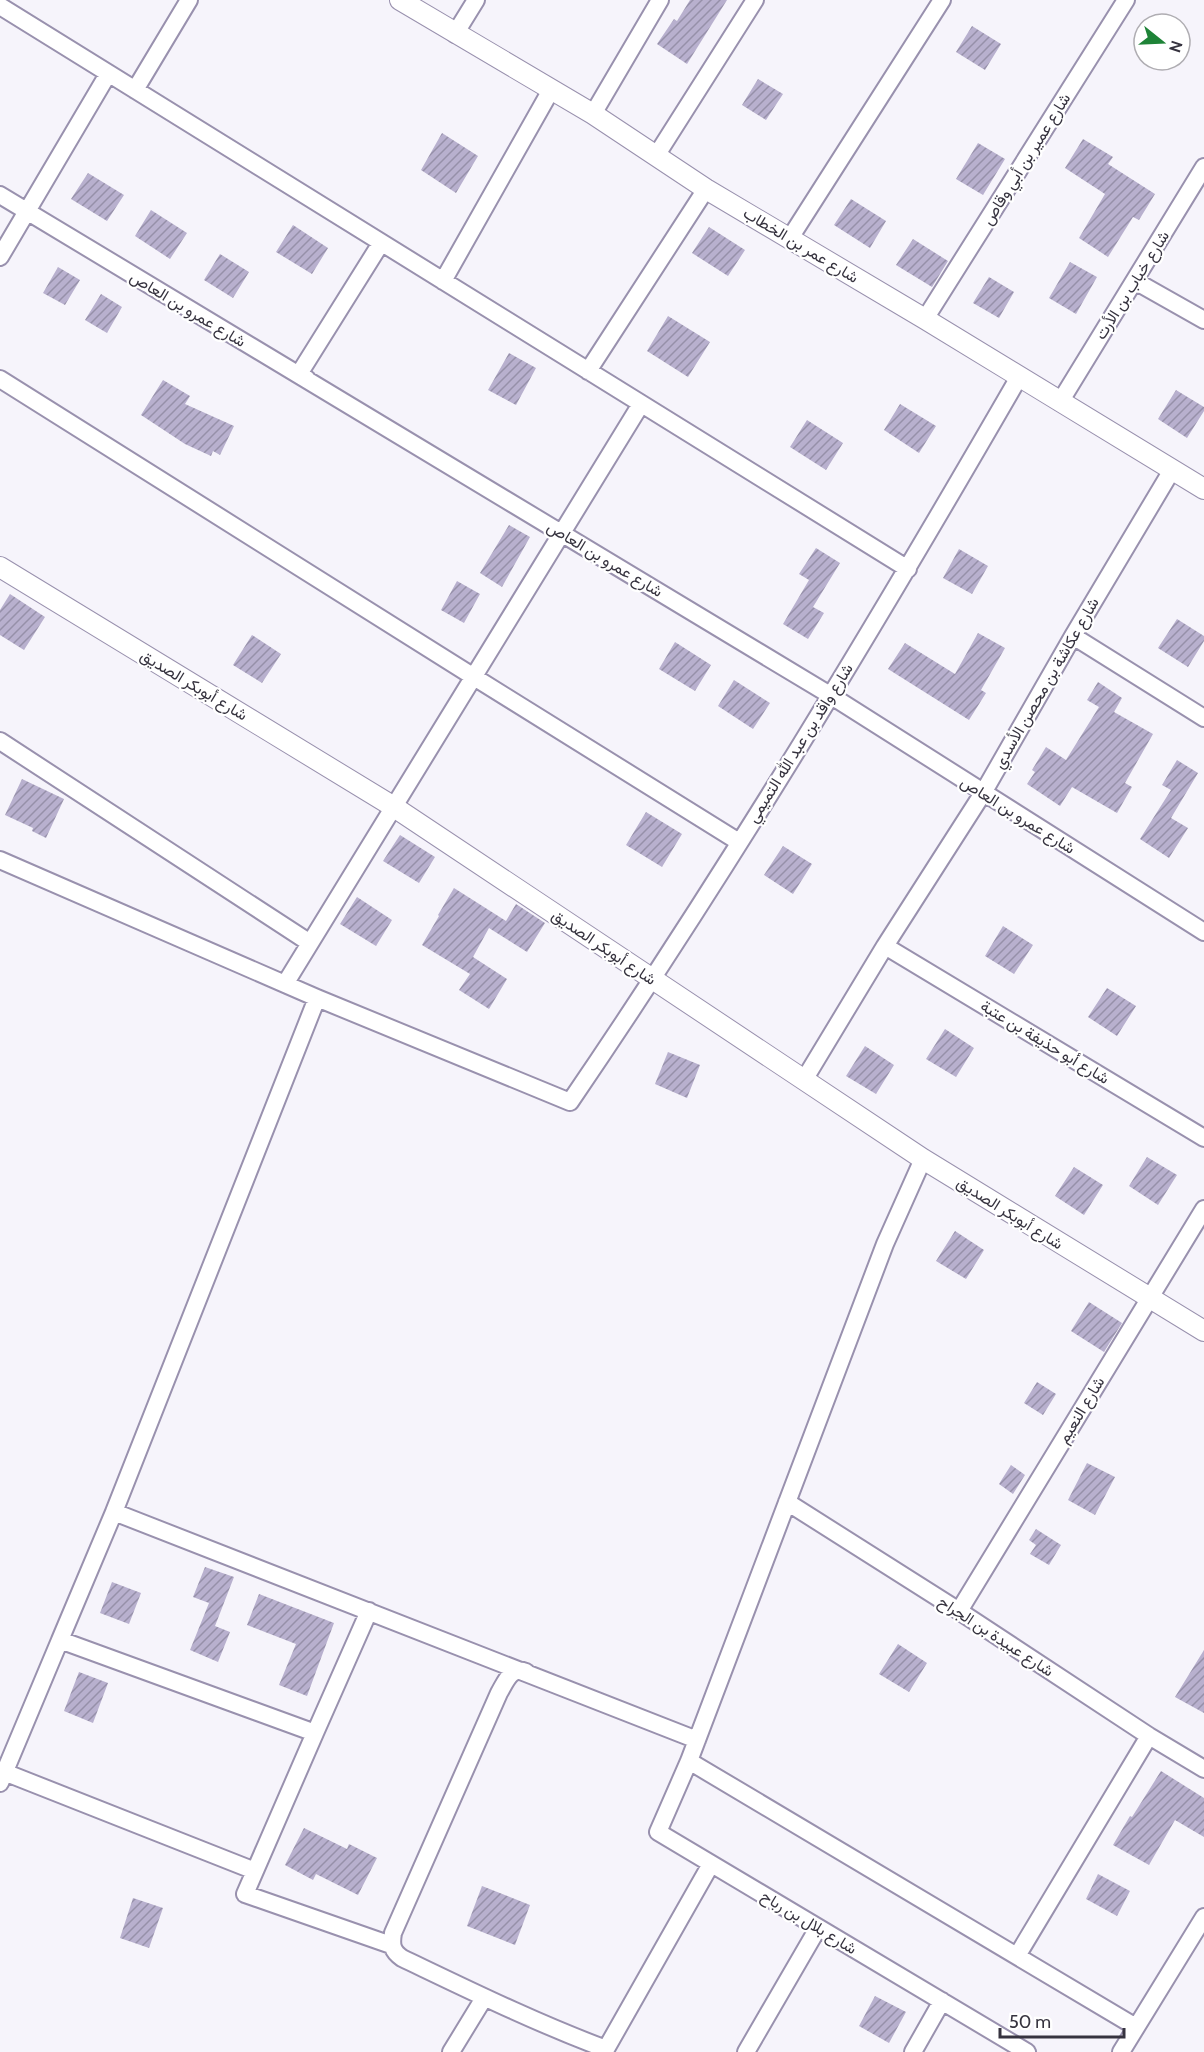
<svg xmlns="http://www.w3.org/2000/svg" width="1204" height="2052" viewBox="0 0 1204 2052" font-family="Cabin,Vazirmatn,sans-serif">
	<defs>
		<pattern id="building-hatch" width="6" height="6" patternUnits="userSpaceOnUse" patternTransform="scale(1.5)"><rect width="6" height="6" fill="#b8b0ce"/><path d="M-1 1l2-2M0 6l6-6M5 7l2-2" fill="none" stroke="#9690a9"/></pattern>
	</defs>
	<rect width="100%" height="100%" fill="#f6f4fb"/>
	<path fill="url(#building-hatch)" d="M 690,0 L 727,0 L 687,64 L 657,44 L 674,19 L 677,21 Z
		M 972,26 L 1001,44 L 985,70 L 956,52 Z
		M 758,79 L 783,94 L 766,120 L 742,105 Z
		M 442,133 L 478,156 L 456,193 L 421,170 Z
		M 1083,139 L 1113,157 L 1108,164 L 1155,194 L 1139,220 L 1133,217 L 1108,257 L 1079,238 L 1105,194 L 1065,168 Z
		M 978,143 L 1005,159 L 983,195 L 956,179 Z
		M 88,173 L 124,195 L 107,221 L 71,199 Z
		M 851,199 L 886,221 L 870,248 L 834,225 Z
		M 151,210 L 187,233 L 170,259 L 135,236 Z
		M 293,225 L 328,248 L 312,274 L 276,252 Z
		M 709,227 L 745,250 L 728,276 L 692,253 Z
		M 913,239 L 948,261 L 932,287 L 896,265 Z
		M 220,254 L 249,272 L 233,298 L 204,280 Z
		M 1070,262 L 1097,277 L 1076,314 L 1049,298 Z
		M 58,267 L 80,280 L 65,305 L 43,293 Z
		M 989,277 L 1014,292 L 999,318 L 973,303 Z
		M 101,294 L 122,307 L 107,333 L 85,320 Z
		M 668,316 L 710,342 L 688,377 L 647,351 Z
		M 509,353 L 536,368 L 516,405 L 488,390 Z
		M 163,380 L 190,396 L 185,404 L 234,426 L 220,455 L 213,451 L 211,456 L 185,444 L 141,415 Z
		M 1176,390 L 1204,407 L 1204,411 L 1187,438 L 1158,419 Z
		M 900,404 L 936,426 L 919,453 L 884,430 Z
		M 807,420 L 843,443 L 826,470 L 790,447 Z
		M 509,525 L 530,537 L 502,587 L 480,573 Z
		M 816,548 L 840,563 L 813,607 L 824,613 L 808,639 L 783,624 L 809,580 L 799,574 Z
		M 959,549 L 988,566 L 972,594 L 943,578 Z
		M 457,581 L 480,594 L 464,623 L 441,610 Z
		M 10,594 L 45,617 L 24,650 L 0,635 L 0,610 Z
		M 1177,619 L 1204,636 L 1204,641 L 1188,667 L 1158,648 Z
		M 978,633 L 1005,648 L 981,690 L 986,693 L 969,720 L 888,669 L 905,643 L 955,674 Z
		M 252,635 L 281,654 L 262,683 L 233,665 Z
		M 675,642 L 711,665 L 695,691 L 659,669 Z
		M 734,680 L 770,703 L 753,729 L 718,706 Z
		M 1098,682 L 1122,698 L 1114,712 L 1153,734 L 1125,783 L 1132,787 L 1117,813 L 1072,787 L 1060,806 L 1027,784 L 1035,772 L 1032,770 L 1046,747 L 1066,760 L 1099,707 L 1087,700 Z
		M 1177,760 L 1198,773 L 1171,818 L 1188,828 L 1169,858 L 1140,839 L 1171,790 L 1162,785 Z
		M 22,779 L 64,799 L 46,838 L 32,831 L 33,828 L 5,815 Z
		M 646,812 L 682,834 L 662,867 L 626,845 Z
		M 400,835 L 435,857 L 419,883 L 383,861 Z
		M 783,846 L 812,864 L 793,894 L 764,875 Z
		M 454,888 L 506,921 L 516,904 L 545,923 L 527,952 L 489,928 L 473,957 L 507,979 L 489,1009 L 459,990 L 470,974 L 422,945 L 439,916 L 438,915 Z
		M 357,897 L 392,920 L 376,946 L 340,924 Z
		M 1003,926 L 1033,945 L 1014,974 L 985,956 Z
		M 1107,988 L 1136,1006 L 1117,1036 L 1088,1017 Z
		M 945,1029 L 974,1048 L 956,1077 L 926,1059 Z
		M 865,1046 L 894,1065 L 876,1094 L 846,1076 Z
		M 668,1052 L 700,1065 L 687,1098 L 655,1084 Z
		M 1147,1157 L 1177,1175 L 1158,1205 L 1129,1186 Z
		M 1074,1167 L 1103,1185 L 1084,1215 L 1055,1196 Z
		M 955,1231 L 984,1250 L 966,1279 L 936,1261 Z
		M 1089,1302 L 1122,1323 L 1104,1352 L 1071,1331 Z
		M 1037,1382 L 1056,1394 L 1043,1415 L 1024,1403 Z
		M 1087,1463 L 1115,1477 L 1095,1515 L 1068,1500 Z
		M 1011,1465 L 1025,1475 L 1013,1494 L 999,1484 Z
		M 1036,1529 L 1061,1545 L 1049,1565 L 1030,1554 L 1036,1545 L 1029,1540 Z
		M 205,1567 L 234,1577 L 215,1626 L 230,1632 L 218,1662 L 190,1650 L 209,1603 L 193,1597 Z
		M 112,1582 L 141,1593 L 129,1624 L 100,1613 Z
		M 259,1594 L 334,1623 L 307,1696 L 279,1685 L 296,1644 L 247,1625 Z
		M 898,1644 L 927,1663 L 909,1692 L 879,1674 Z
		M 1204,1650 L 1204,1713 L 1175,1697 Z
		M 79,1672 L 108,1683 L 93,1723 L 64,1711 Z
		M 1161,1771 L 1204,1798 L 1204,1837 L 1175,1820 L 1149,1865 L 1113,1845 L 1130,1816 L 1132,1817 Z
		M 304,1828 L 347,1849 L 349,1844 L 377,1858 L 358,1895 L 316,1874 L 313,1880 L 285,1865 Z
		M 1098,1874 L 1130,1891 L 1117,1916 L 1086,1899 Z
		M 482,1886 L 530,1905 L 515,1945 L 467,1926 Z
		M 133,1898 L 163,1908 L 149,1948 L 120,1938 Z
		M 875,1996 L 906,2012 L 889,2043 L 859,2026 Z"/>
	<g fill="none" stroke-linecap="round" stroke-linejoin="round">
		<defs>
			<path id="minor" d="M 0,6 L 908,569
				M 455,34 L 476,0
				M 135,90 L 189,0
				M 593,114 L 660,0
				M 656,156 L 755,0
				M 0,195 L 830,695 L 1204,932
				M 790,238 L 942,0
				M 0,257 L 108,74
				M 443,281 L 551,90
				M 1135,281 L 1204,320
				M 925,319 L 1126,0
				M 588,371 L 706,189
				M 0,379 L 474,677 L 739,842
				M 307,379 L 299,374 L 381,243
				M 1060,402 L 1204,167
				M 1073,636 L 1204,718
				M 0,741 L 310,943
				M 0,860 L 317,998 L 570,1102 C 730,867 877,623 1019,377
				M 885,946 L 1204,1138
				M 285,984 L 641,404
				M 317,998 L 114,1512 L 697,1740
				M 804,1080 L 885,946 L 983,793 L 1073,636 L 1172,470
				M 923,1159 L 885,1244 L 689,1761 L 658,1832 L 1027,2052
				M 787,1502 L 959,1611 L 1149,1736 L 1204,1769
				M 114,1512 L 60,1640 L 315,1733 L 369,1611
				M 959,1611 L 1204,1209
				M 526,1672 C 511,1666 506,1681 499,1693 L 393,1933 C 391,1945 392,1951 402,1958 C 469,1990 536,2023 606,2049 L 605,2052
				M 315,1733 L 245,1894 L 391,1945
				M 689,1761 L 1136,2027
				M 4,1772 L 255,1871
				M 0,1783 L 60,1640
				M 1017,1956 L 1149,1736
				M 606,2049 L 711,1864
				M 451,2052 L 484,1998
				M 746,2052 L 818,1928
				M 913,2052 L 942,2001
				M 1121,2052 L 1204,1917"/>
			<path id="tertiary" d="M 400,0 L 593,114 L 706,189 L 925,319 L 1204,489
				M 0,567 L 394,807 L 923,1159 L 1204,1331"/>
		</defs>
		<use href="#minor" stroke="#9991ae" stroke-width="20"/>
		<use href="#tertiary" stroke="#9991ae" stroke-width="22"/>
		<use href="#minor" stroke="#fff" stroke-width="16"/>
		<use href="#tertiary" stroke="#fff" stroke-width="20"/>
	</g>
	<g text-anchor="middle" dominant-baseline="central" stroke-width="4.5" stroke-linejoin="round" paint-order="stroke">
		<g font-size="16" fill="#36333f" stroke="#fff">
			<text transform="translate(1026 159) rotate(-58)">شارع عمير بن أبي وقاص</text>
			<text transform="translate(801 245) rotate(31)">شارع عمر بن الخطاب</text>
			<text transform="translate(1132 285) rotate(-58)">شارع خباب بن الأرت</text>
			<text transform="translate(188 309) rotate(31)">شارع عمرو بن العاص</text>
			<text transform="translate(605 559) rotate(31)">شارع عمرو بن العاص</text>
			<text transform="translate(1046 683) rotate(-60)">شارع عكاشة بن محصن الأسدي</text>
			<text transform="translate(194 685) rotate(31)">شارع أبوبكر الصديق</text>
			<text transform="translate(800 743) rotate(-58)">شارع واقد بن عبد الله التميمي</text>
			<text transform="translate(1018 815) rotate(32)">شارع عمرو بن العاص</text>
			<text transform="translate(604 947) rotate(34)">شارع أبوبكر الصديق</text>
			<text transform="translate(1045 1042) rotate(31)">شارع أبو حذيفة بن عتبة</text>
			<text transform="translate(1010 1213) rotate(32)">شارع أبوبكر الصديق</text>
			<text transform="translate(1081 1410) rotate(-59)">شارع النعيم</text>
			<text transform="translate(996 1636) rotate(33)">شارع عبيدة بن الجراح</text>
			<text transform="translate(809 1922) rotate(31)">شارع بلال بن رباح</text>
		</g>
	</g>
	<g transform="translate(1162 42) rotate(108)"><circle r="28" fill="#ffffff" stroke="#afadb2" stroke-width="1.5"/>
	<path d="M0-4.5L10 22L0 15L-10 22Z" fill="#1e8337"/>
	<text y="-9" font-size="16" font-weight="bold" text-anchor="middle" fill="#36333f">N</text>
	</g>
	<path d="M1000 2028v9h124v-9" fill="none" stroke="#36333f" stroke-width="3"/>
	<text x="1009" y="2028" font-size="18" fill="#36333f" stroke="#ffffff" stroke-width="4.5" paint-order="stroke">50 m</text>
</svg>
